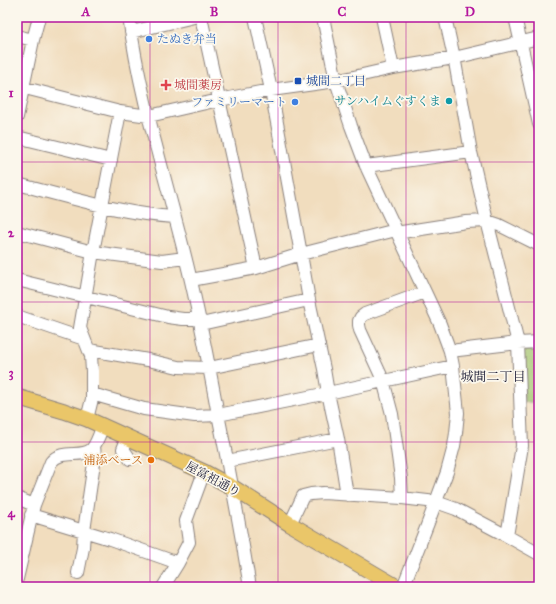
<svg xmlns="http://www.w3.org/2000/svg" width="556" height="604" viewBox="0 0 556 604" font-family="'IM FELL Great Primer','Noto Serif JP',serif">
	<rect width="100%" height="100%" fill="#fbf7ec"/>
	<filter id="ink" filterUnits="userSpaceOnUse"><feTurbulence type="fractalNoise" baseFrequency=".025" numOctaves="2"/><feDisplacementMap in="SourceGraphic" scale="8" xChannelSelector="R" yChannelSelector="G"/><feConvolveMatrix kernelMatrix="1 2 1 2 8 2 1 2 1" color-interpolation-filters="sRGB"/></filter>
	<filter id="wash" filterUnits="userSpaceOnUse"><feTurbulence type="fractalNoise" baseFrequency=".012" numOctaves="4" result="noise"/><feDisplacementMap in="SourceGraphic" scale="16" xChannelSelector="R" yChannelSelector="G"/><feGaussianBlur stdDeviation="0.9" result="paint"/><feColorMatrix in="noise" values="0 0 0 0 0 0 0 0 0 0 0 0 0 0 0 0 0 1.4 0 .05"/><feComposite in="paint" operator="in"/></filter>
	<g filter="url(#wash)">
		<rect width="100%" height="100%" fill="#f1ddbe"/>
		<path fill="#a1c36c" stroke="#627254" d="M 523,350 L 539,350 L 539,402 L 524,402 Z"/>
	</g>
	<g filter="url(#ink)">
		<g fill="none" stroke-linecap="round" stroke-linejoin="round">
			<defs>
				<path id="minor" d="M 129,17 C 141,107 171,193 191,281 C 201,324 209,366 217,409 C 229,468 240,527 250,587
					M 201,17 L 256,268
					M 255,17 L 271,90 L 301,254 L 309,300 L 324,369 L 328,393 L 338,439 L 347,495
					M 323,17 L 336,81 L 351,126 L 366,166 L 440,324 L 450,351 L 453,366 L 458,413 L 456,433 L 454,446 L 447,472 L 428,523 L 403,587
					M 382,17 L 393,68
					M 445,17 L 455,62 L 471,152 L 487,221 L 518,343 L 522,446 L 507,536
					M 515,17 L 539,124
					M 131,32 L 194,17
					M 17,36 L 33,40
					M 17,86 L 120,112 L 149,116 L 219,100 L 271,90 L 336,81 L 393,68 L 454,58 L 539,38
					M 17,117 L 33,40 L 39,17
					M 17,137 L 111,160
					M 366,166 L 471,152
					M 17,184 C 69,197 121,214 175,217
					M 17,232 L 93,252 L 162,261 L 185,258
					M 17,280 L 168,317 L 183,319 L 200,319
					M 191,280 L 256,268 L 301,254 L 396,230 L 402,232 L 466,222 L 487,221 L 499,225 L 539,245
					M 17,316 L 84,339
					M 201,324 L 309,300
					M 89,350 L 148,360 L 178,367 L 209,368 L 319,345
					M 450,351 L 518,343 L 539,342
					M 92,394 L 144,409 L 195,416 L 218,415 L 328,393 L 453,366
					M 87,419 L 92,399 L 92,371 L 91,356 L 80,328 L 93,252 L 120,112
					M 128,437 L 123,449 L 130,459
					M 227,461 L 338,439
					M 17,498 L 34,505
					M 402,498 L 401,478 L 392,414 L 383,380 L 360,330 L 359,325 L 359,321 L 361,317 L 365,314 L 425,292
					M 31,515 L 110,539 L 178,563
					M 290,524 L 303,496 L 311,494 L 323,493 L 402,498 L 436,502 L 456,509 L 507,536 L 539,554
					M 78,573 L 83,548 L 84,531 L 95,456 L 94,446
					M 17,579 L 34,505 L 51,462 C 62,448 82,459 92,449 C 97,443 100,433 103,425
					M 163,587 L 178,563 L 189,542 L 186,521 L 204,472"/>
				<path id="major" d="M 17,397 L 64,411 L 87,419 L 204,472 L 232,487 L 290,524 L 397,587"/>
			</defs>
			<use href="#minor" stroke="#8a807c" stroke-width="14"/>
			<use href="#major" stroke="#8a807c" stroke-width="17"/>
			<use href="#minor" stroke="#fff" stroke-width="12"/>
			<use href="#major" stroke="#eac669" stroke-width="15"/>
		</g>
	</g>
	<path fill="none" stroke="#b5179e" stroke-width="1" stroke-opacity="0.55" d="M 150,17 L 150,587M 278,17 L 278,587M 406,17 L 406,587M 17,162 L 539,162M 17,302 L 539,302M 17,442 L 539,442"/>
	<g fill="#3f7fe0" stroke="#fbf7ec" stroke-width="1.5">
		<circle cx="149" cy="39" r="4"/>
		<circle cx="295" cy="102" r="4"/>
	</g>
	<rect fill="#1a4fb4" stroke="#fbf7ec" stroke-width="1.5" x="294" y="77" width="8" height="8" rx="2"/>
	<path fill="#e0444e" stroke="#fbf7ec" stroke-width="1.5" d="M164 79h4v4h4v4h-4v4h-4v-4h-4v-4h4z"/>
	<circle fill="#0f9aa8" stroke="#fbf7ec" stroke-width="1.5" cx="449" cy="101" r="4"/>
	<circle fill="#e8710a" stroke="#fbf7ec" stroke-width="1.5" cx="151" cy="460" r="4"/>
	<g text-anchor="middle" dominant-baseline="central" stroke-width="3.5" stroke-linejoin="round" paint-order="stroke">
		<g font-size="12" fill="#366cbe" stroke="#fbf7ec" text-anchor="start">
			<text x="157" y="39">たぬき弁当</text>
			<text x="287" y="102" text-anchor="end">ファミリーマート</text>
		</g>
		<g font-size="12" fill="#164399" stroke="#fbf7ec" text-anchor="start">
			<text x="306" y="81">城間二丁目</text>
		</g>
		<g font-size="12" fill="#be3a42" stroke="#fbf7ec" text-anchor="start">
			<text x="174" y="85">城間薬房</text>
		</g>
		<g font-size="12" fill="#0d838f" stroke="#fbf7ec" text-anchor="end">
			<text x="441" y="101">サンハイムぐすくま</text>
		</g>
		<g font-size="12" fill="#c56008" stroke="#fbf7ec" text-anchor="end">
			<text x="143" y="460">浦添ベース</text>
		</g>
		<g font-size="12" fill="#22223b" stroke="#fbf7ec">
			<text transform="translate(213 479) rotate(28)">屋富祖通り</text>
		</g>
		<g font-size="13" fill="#22223b" stroke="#fbf7ec">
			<text x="493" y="377">城間二丁目</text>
		</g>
	</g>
	<rect width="556" height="604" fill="none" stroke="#fbf7ec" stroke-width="44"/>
	<rect x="22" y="22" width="512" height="560" fill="none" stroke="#b5179e" stroke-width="1.5"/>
	<g font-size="13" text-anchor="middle" font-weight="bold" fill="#b5179e">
		<text x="86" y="16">A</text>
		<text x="214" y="16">B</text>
		<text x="342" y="16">C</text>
		<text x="470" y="16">D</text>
		<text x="11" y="97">1</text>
		<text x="11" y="237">2</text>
		<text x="11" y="377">3</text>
		<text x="11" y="517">4</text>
	</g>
</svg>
